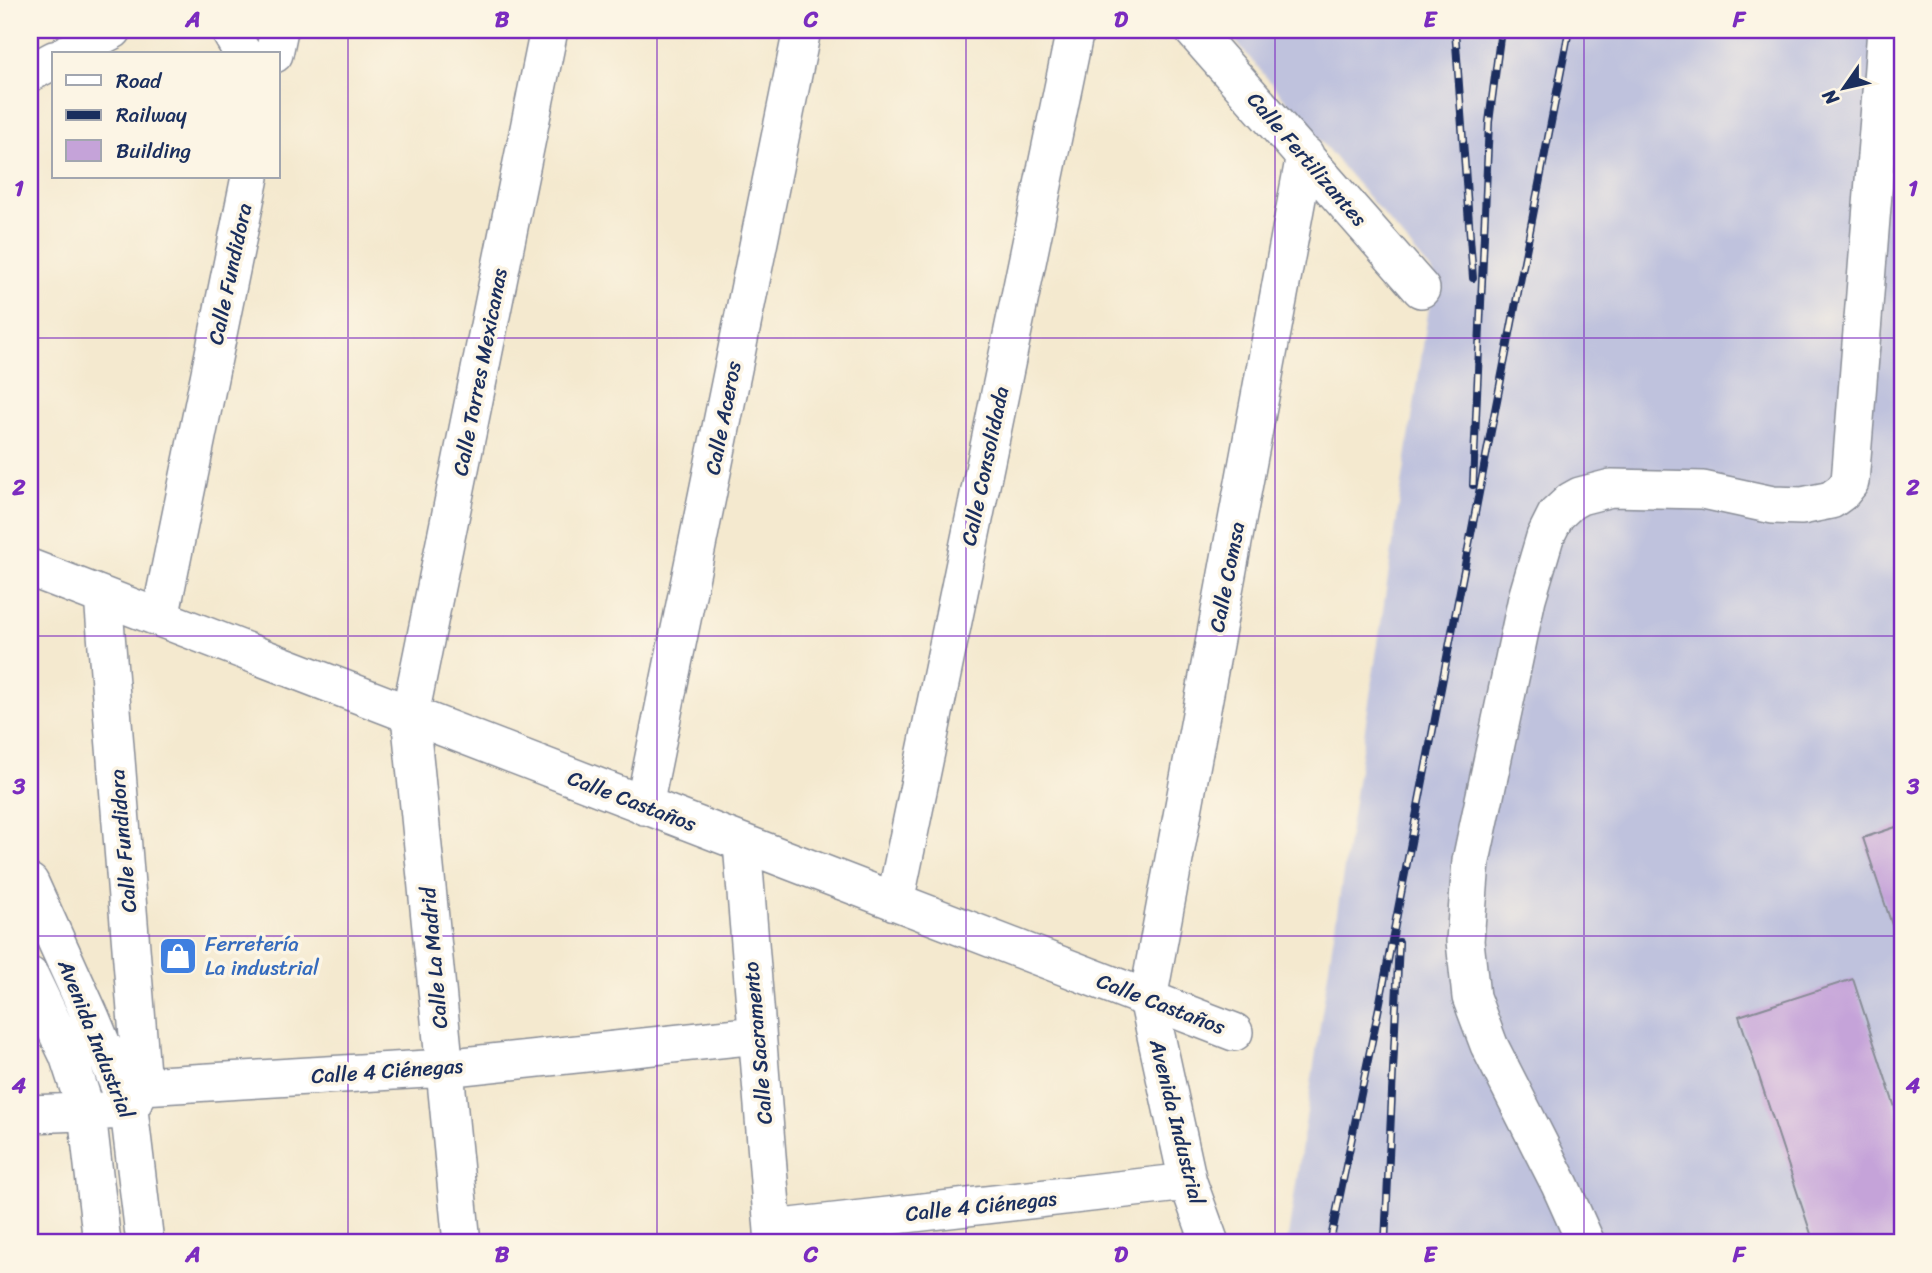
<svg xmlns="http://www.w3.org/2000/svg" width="1932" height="1273" viewBox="0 0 1932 1273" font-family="Sriracha,sans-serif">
	<rect width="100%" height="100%" fill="#fcf5e5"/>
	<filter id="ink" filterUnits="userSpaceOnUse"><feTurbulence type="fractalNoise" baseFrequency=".0143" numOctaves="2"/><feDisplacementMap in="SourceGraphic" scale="14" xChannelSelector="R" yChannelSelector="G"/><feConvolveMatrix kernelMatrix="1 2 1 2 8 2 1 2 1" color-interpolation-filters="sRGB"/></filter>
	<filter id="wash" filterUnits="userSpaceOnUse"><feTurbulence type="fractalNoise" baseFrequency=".00686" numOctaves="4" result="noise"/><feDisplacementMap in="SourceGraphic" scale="28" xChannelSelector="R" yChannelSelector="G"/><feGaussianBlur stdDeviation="1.57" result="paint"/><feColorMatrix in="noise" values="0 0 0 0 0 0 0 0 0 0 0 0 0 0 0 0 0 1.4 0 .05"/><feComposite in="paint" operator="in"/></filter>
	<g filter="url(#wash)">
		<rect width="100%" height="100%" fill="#f4e9cf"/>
		<path fill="#bfc2dd" d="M 1226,30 L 1902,30 L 1902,1243 L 1287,1243 L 1434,274 Z"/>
		<g id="blocks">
			<path fill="#c5a3d9" d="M 1902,825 L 1902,955 L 1863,838 Z
				M 1853,979 L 1902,1129 L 1902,1243 L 1814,1243 L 1739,1016 Z"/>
		</g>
	</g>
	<g filter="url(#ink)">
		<use href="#blocks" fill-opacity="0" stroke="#888c96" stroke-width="2"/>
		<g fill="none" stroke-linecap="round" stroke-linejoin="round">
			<defs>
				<path id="minor" d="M 229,30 L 243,54
					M 1193,30 L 1421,289
					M 66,54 L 113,30
					M 274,54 L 279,30
					M 30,73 L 54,60
					M 30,568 L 1234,1032
					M 103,596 L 142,1086
					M 160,618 L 250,177
					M 644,806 L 802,30
					M 742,843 L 774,1243
					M 30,883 L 91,1018 L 129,1110 L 145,1243
					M 895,902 L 1075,30
					M 30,976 L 68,1055 L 87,1113 L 102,1243
					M 30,1114 L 129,1110 L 142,1086 L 444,1068 L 757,1035
					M 773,1229 L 1188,1182
					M 462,1243 L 410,715 L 549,30
					M 1210,1243 L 1188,1182 L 1148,999 L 1305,155
					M 1586,1243 L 1560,1185 L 1489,1045 L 1471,997 L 1465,941 L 1471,861 L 1527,598 L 1545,537 L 1556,515 L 1571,501 L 1580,496 L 1611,488 L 1703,490 L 1773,505 L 1802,506 L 1831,500 L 1842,492 L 1850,482 L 1886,30"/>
			</defs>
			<use href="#minor" stroke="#888c96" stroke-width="40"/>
			<use href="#minor" stroke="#fff" stroke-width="37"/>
			<defs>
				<path id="rail" d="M 1455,30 L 1473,278
					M 1473,485 L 1489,122 L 1501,30
					M 1330,1243 L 1379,1007 L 1569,30
					M 1385,1243 L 1399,942"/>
			</defs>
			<use href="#rail" stroke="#1b2f5e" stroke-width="8"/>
			<use href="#rail" stroke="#fcf5e5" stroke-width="5" stroke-dasharray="16" stroke-linecap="butt"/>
		</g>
	</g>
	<path fill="none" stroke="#7b2cbf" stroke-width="2" stroke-opacity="0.55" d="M 348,30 L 348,1243M 657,30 L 657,1243M 966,30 L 966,1243M 1275,30 L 1275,1243M 1584,30 L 1584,1243M 30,338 L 1902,338M 30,636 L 1902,636M 30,936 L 1902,936"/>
	<defs>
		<symbol id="shop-square" viewBox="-11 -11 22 22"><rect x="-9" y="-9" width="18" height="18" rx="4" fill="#3f7fe0" stroke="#fcf5e5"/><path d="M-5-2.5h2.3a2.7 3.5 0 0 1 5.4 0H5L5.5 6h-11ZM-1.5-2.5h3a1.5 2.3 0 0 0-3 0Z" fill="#fff"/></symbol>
	</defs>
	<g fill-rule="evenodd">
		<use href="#shop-square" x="156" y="934" width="44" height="44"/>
	</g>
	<g text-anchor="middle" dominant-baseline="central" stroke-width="7" stroke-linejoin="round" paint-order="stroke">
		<g font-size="21" fill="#1b2f5e" stroke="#fcf5e5">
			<text transform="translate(1307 159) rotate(49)">Calle Fertilizantes</text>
			<text transform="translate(230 274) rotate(-78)">Calle Fundidora</text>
			<text transform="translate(480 372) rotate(-79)">Calle Torres Mexicanas</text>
			<text transform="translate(723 418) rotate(-79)">Calle Aceros</text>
			<text transform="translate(985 466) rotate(-78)">Calle Consolidada</text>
			<text transform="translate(1227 577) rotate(-79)">Calle Comsa</text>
			<text transform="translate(632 801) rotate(21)">Calle Castaños</text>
			<text transform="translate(123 841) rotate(-95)">Calle Fundidora</text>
			<text transform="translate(434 958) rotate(-95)">Calle La Madrid</text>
			<text transform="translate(1161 1004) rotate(21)">Calle Castaños</text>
			<text transform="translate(96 1039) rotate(68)">Avenida Industrial</text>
			<text transform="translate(758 1043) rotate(-95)">Calle Sacramento</text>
			<text transform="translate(387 1071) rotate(-4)">Calle 4 Ciénegas</text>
			<text transform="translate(1177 1122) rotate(76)">Avenida Industrial</text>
			<text transform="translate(981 1206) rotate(-6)">Calle 4 Ciénegas</text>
		</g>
		<g font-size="21" fill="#366cbe" stroke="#fcf5e5" text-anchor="start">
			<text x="205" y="944">Ferretería<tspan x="205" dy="24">La industrial</tspan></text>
		</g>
	</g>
	<rect width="1932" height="1273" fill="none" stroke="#fcf5e5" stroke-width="77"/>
	<rect x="52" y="52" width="228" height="126" fill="#fcf5e5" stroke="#a2a6af" stroke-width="2"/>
	<rect x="66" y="75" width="35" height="10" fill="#ffffff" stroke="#a2a6af" stroke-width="2"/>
	<text x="116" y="88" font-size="21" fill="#1b2f5e">Road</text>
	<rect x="66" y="110" width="35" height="10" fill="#1b2f5e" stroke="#a2a6af" stroke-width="2"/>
	<text x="116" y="122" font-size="21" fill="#1b2f5e">Railway</text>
	<rect x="66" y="140" width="35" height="21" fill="#c5a3d9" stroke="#a2a6af" stroke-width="2"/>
	<text x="116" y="158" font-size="21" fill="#1b2f5e">Building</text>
	<g transform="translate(1844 88) rotate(236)" stroke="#fcf5e5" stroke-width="5" paint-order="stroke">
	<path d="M0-5L12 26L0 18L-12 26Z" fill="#1b2f5e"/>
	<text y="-10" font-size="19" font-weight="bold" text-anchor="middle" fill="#1b2f5e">N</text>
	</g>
	<rect x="38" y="38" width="1856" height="1196" fill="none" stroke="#7b2cbf" stroke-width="2.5"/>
	<g font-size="23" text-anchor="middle" font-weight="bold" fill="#7b2cbf">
		<text x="193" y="27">A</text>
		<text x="502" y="27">B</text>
		<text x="811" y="27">C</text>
		<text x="1121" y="27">D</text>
		<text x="1430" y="27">E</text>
		<text x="1739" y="27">F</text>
		<text x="19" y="196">1</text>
		<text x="1913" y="196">1</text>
		<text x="19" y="495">2</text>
		<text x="1913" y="495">2</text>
		<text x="19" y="794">3</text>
		<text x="1913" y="794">3</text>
		<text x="19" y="1093">4</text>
		<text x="1913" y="1093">4</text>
		<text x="193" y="1262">A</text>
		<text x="502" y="1262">B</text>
		<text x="811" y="1262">C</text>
		<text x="1121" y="1262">D</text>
		<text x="1430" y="1262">E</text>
		<text x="1739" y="1262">F</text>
	</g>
</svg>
